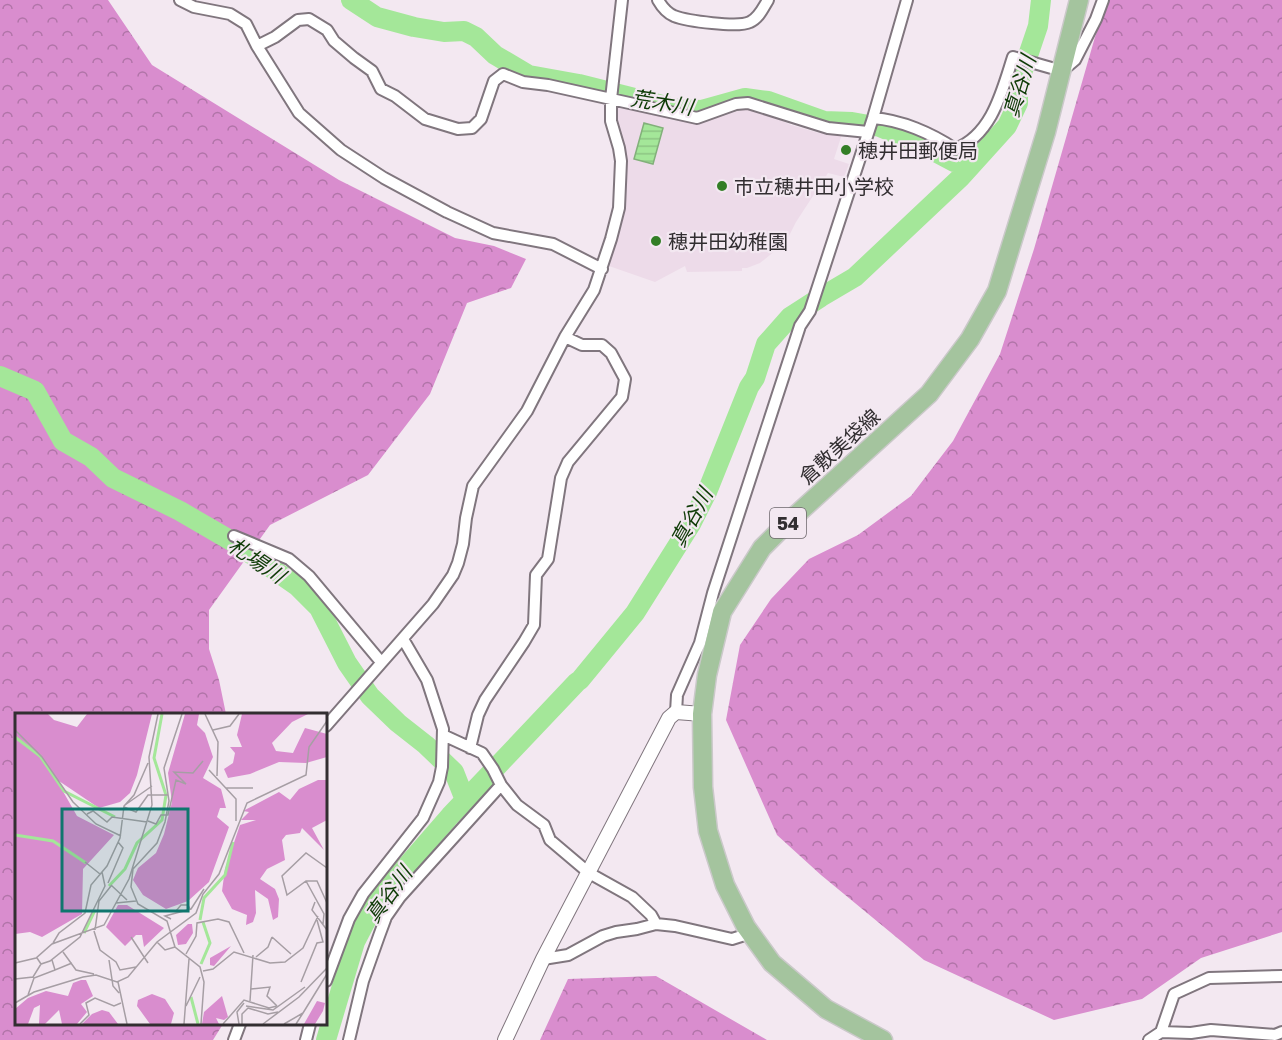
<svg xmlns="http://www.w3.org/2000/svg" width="1282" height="1040" viewBox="0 0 1282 1040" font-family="'Golos Text','Noto Sans JP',sans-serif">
	<defs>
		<pattern id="forest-crowns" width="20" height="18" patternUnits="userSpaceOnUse" patternTransform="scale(1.5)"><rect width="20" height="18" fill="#d98dce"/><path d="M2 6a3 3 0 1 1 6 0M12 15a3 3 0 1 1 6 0" fill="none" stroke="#b174a8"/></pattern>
		<pattern id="water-rules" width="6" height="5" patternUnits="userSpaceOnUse" patternTransform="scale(1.5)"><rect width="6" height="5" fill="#a4e799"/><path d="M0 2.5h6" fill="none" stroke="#8ec684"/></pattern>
	</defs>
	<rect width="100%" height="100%" fill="#f3e8f1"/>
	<path fill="#eddbe9" d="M 617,107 L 668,118 L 670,120 L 699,122 L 741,109 L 764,112 L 791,125 L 819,133 L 842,134 L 834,159 L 849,164 L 844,177 L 828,173 L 796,222 L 786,242 L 760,263 L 747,268 L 742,268 L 742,271 L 687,272 L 685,266 L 655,282 L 609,266 L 623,215 L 624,194 L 615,124 Z"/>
	<path fill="url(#forest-crowns)" d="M 0,0 L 108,0 L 152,65 L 339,180 L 455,238 L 494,246 L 526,259 L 511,288 L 467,303 L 430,394 L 368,475 L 270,525 L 209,610 L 209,649 L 219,680 L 226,714 L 16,714 L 16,1024 L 223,1024 L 213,1040 L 0,1040 Z
		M 1108,0 L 1282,0 L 1282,932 L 1201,958 L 1142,999 L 1054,1020 L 924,960 L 821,875 L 777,835 L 726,720 L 740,645 L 771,599 L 809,559 L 858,535 L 911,496 L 953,441 L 1000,354 L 1034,249 L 1095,37 Z
		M 656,976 L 767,1040 L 540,1040 L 568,979 Z"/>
	<path fill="url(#water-rules)" stroke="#82b07a" stroke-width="1.5" d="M 644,123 L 663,128 L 653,164 L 634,159 Z"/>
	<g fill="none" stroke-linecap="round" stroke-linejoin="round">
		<path stroke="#a4e799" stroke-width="20" d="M 351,0 L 377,17 L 414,27 L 444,32 L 464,31 L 476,37 L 495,55 L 529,75 L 579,84 L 678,109 L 702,110 L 745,98 L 768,101 L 824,121 L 852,122 L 880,127 L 922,145 L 954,162 L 975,157 L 980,154
			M 0,376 L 35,391 L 63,441 L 91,457 L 113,478 L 180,511 L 235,543 L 297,586 L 319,608 L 347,663 L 370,696 L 398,723 L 426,745 L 454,772 L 465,800
			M 326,1040 L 355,942 L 368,917 L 384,892 L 450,816 L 577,682 L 580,680 L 635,613 L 691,524 L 707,492 L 749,387 L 755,378 L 766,344 L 790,317 L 821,297 L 855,277 L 960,178 L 1007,126 L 1018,103 L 1018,85 L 1038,26 L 1041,0"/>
		<defs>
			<path id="minor" d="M 180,0 L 194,7 L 230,14 L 246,24 L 257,46 L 299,113 L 341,150 L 384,178 L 447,212 L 493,233 L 553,244 L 602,269
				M 658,0 C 662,7 667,13 674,16 C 687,21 738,28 750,22 C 759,18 763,8 768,0
				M 257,46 L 275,37 L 298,20 L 309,19 L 327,30 L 334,41 L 354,58 L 372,71 L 381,89 L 395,96 L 425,119 L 458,129 L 472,128 L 481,119 L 494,81 L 503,74 L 523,82 L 548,85 L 697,118 L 736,104 L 748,103 L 828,128 L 868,132
				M 873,118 C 901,120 931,133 955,149 C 992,135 1002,91 1013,57 L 1062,71 L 1075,60 L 1096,19 L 1103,0
				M 234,536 L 289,559 L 309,576 L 381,662
				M 676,712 L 677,695 L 700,643 L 713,593 L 800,326 L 810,311 L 873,118 L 907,0
				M 326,726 L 433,604 L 453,575 L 458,563 L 463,544 L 466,518 L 473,486 L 527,411 L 565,337 L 594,290 L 611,239 L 619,208 L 621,161 L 619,148 L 611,121 L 611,99 L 622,0
				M 443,735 L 482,753 L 493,769 L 501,785 L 517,805 L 544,825 L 550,840 L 589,873 L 632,897 L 651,915 L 656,924
				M 470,748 L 478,715 L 485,700 L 524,642 L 534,625 L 536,575 L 548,559 L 561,478 L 568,462 L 622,397 L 625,379 L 611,353 L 602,345 L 582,345 L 565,337
				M 543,959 L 568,955 L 603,936 L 616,932 L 637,929 L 656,924 L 675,926 L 732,939 L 751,933
				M 326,981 L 349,919 L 363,894 L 423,818 L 439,782 L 442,767 L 443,729 L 427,680 L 403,639
				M 1161,1032 L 1174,994 L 1209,978 L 1282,976
				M 234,1040 L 240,1024
				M 306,1040 L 310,1024
				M 349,1040 L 363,981 L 379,936 L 386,917 L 400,897 L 501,785
				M 1149,1040 L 1161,1032 L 1191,1033 L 1211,1030 L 1275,1035 L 1282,1032"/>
			<path id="tertiary" d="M 505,1040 L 543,959 L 669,718 L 676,712 L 702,714"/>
			<path id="primary" d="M 883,1040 L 826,1009 L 772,963 L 746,927 L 725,885 L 708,831 L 703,787 L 702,714 L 707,675 L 722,612 L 762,548 L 785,525 L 929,394 L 970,339 L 997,291 L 1046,132 L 1079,0"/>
		</defs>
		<use href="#minor" stroke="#80767e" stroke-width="14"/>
		<use href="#tertiary" stroke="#80767e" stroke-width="16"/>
		<use href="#primary" stroke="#cac9c9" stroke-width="21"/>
		<use href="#minor" stroke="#fff" stroke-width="10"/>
		<use href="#tertiary" stroke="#fff" stroke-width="14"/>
		<use href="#primary" stroke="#a4c49e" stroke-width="18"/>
	</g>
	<g fill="#337e26" stroke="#f3e8f1" stroke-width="2">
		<circle cx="846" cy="150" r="6"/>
		<circle cx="722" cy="186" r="6"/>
		<circle cx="656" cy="241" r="6"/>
	</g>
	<g text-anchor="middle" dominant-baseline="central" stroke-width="4.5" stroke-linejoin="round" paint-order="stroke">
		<rect fill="#f3e8f1" stroke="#6c666b" stroke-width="1.5" x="770" y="508" width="36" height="30" rx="4.5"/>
		<g font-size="18" font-weight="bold" fill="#322e31">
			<text x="788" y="523">54</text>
		</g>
		<g font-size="20" fill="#322e31" stroke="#f3e8f1" text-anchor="start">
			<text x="858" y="150">穂井田郵便局</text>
			<text x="734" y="186">市立穂井田小学校</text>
			<text x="668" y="241">穂井田幼稚園</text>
		</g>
		<g font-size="20" fill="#322e31" stroke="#f3e8f1">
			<text transform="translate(839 446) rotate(-42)">倉敷美袋線</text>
		</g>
		<g font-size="21" font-style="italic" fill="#0e3b06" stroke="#f3e8f1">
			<text transform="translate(1019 86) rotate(-73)">真谷川</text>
			<text transform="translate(662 102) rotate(9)">荒木川</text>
			<text transform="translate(691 517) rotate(-61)">真谷川</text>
			<text transform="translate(257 560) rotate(34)">札場川</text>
			<text transform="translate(388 894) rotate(-54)">真谷川</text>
		</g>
	</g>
	<g transform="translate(15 713)">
		<rect width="312" height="312" fill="#f3e8f1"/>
		<path d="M 0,1 L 33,1 L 39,7 L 62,14 L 72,1 L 137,1 L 122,62 L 115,80 L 105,89 L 84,95 L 41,66 L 62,103 L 99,122 L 68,156 L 67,201 L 27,224 L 15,219 L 0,221 ZM 170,1 L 184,1 L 182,12 L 190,20 L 198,44 L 188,65 L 206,76 L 211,95 L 205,95 L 202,104 L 214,114 L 194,169 L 173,188 L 151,196 L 128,182 L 118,167 L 123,155 L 141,140 L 149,121 L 157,89 L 153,60 ZM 227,1 L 293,1 L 277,9 L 257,30 L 261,38 L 278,40 L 290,15 L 312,21 L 312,44 L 291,50 L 264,49 L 235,61 L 213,65 L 209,56 L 218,50 L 220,40 L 215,34 L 227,34 L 222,22 ZM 303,67 L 312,67 L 312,107 L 297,115 L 309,137 L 287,115 L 285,120 L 271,122 L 267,127 L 270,147 L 252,156 L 245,166 L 260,176 L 264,186 L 263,204 L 258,207 L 253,186 L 240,177 L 241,200 L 238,209 L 231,212 L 232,202 L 217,196 L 207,178 L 210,156 L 225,112 L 241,107 L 226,107 L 234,99 L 228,98 L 264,79 L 275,87 L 284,76 ZM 103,192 L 112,192 L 149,215 L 129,234 L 127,222 L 121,222 L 110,233 L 91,214 ZM 173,211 L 177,211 L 178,220 L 171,231 L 163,232 L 161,222 ZM 216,233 L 199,253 L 195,252 L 195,245 ZM 66,267 L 71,267 L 78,283 L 66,291 L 72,299 L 62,311 L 47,311 L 44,297 L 30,311 L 24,311 L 25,292 L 19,295 L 13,311 L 0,311 L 0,296 L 13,285 L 31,278 L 53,283 L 58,270 ZM 137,281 L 150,286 L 159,300 L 156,311 L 135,311 L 122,293 L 123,287 ZM 207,283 L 213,304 L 209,307 L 201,305 L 204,311 L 187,311 L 189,299 ZM 302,288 L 310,290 L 308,298 L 300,311 L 289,311 ZM 87,297 L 94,299 L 103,311 L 67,311 L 77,301 Z" fill="#d98dce"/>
		<path fill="none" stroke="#a4e799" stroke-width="3" d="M 0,24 L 25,43 L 49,78 L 100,104M 0,122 L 38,128 L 71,150M 94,173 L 110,156 L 122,130 L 147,107 L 151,82 L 139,45 L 147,1M 185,207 L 189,185 L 210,162 L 218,129M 69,220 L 80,197M 186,251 L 195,230 L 188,209M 176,284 L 183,311"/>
		<path fill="none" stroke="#a69ea4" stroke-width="1.5" d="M 167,1 L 149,55 L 154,88 L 150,109 L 142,130 L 118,156 L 116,174 L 123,191 L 152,208 L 160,234 L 185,254 L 189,269 L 186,311M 190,1 L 203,29 L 202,63M 0,17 L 27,44 L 58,89 L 81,111 L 106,123M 198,17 L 215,13 L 224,1M 194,57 L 221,86 L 221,108M 210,75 L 238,75M 110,92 L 137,73M 109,94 L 121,99 L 133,82 L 153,82M 72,101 L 78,98 L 92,109 L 97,104 L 132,109M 133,108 L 141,111 L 146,102 L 153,102 L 161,67 L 171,71 L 159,59 L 178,60 L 188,48M 70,149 L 85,161M 312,155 L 291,140 L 267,163 L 272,182 L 291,168 L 302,168 L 312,190M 291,168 L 309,201 L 308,211M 93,170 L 108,135 L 103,129M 96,172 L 112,187M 300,189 L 297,197 L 312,217M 101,190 L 121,188M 161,198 L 166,192 L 173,192 L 175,196M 156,206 L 150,203 L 176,196 L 189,176M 80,217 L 84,188 L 96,173M 79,218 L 85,237 L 101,249 L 105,257 L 121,254M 116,224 L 133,250M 257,224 L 276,241M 142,229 L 150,237 L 160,234M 38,230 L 44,220 L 70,200 L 76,172 L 92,153 L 105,125 L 109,93 L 119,82 L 133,50M 48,239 L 61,257 L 79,261M 171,241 L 181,223 L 182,210 L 203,206 L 214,209 L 229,240M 241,244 L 253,234 L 257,224M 22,245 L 26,251 L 35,248 L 65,224 L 90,173 L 87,159M 37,247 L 40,257 L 57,250M 94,247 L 98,273 L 104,280M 0,250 L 21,245 L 37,231 L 89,212 L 114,166 L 137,92 L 134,44 L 143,1M 188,258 L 198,256 L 219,239 L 255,250 L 270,249 L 288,235 L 303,203M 0,266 L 18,264 L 26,251M 103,269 L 112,311M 286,269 L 302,230 L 308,229 L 302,207M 236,276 L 255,274 L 252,283 L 262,293M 13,282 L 19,265 L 40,257M 235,288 L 238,242M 0,290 L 19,279 L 68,264 L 81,262 L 102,269 L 113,264 L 142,229 L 181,200 L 188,181 L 204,161 L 232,90 L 291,62 L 294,34 L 312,8M 171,293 L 185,264M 231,293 L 258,297 L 290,274M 288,300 L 312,261M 65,311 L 74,302 L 71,290 L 80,285 L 99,293 L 106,290M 169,311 L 174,246M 208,311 L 229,287 L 254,295 L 262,293M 224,311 L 222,299 L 229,290M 227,311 L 227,301 L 233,295 L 253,301 L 263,299M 248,311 L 284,284 L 312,255M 269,311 L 288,300 L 281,311"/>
		<path fill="#0f766e" fill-opacity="0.15" stroke="#0f766e" stroke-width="3" d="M 47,96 L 173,96 L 173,198 L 47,198 Z"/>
		<rect width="312" height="312" fill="none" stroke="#322e31" stroke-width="3"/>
	</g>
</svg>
